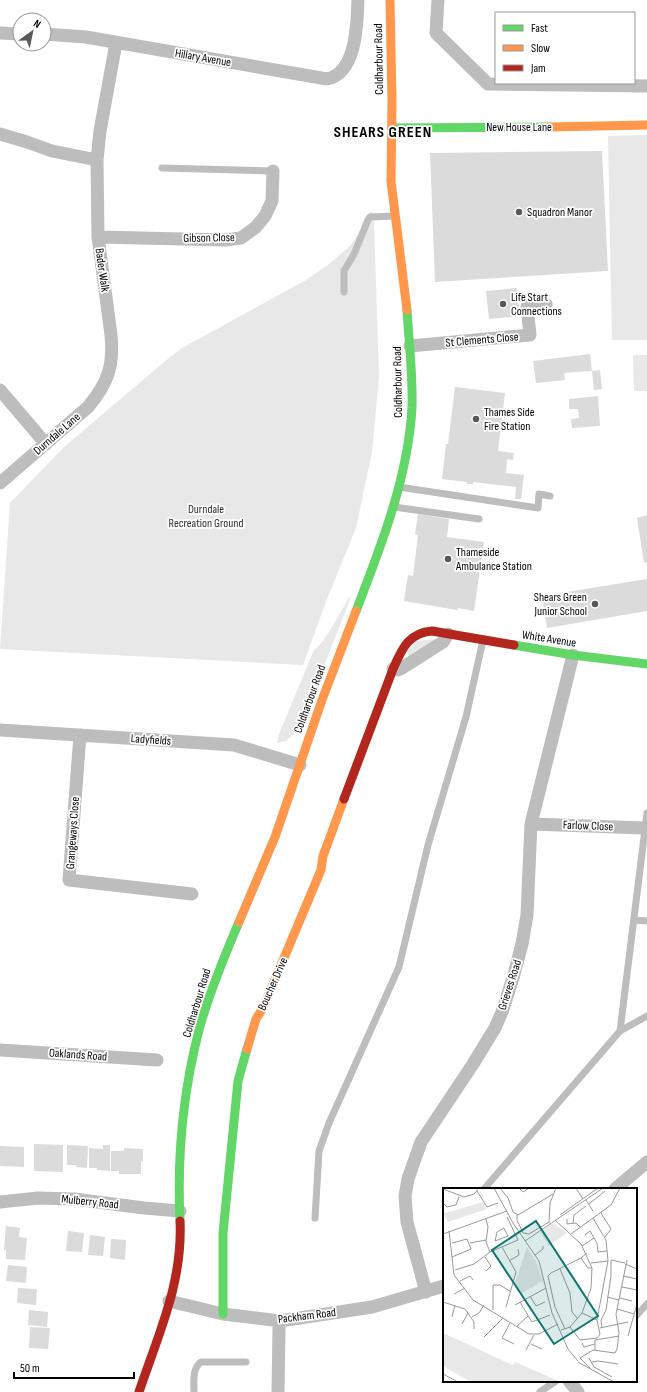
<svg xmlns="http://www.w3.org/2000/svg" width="647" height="1392" viewBox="0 0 647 1392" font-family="'Sofia Sans Condensed',sans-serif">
	<rect width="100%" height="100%" fill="#fff"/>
	<path fill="#e8e8e8" d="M 647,135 L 647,340 L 612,340 L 608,136 Z
		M 371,212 L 373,212 L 374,222 L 379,377 L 372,452 L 356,528 L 327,599 L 303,665 L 0,649 L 10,503 L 64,447 L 170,357 L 182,348 L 306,280 L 329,264 L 351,245 L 359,233 L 365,217 Z
		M 633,355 L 647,355 L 647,391 L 634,391 Z
		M 349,597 L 351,597 L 315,689 L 311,689 L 294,734 L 286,741 L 277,743 L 279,734 L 314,650 C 324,644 342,610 349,597 Z
		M 437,639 L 411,658 L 407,652 L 416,641 Z"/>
	<path fill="#dbdbdb" d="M 602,151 L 608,271 L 435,282 L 430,153 Z
		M 517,288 L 520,316 L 489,319 L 486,291 Z
		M 590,354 L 592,371 L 564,373 L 565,380 L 536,383 L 533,361 Z
		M 600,370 L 602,389 L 594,390 L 592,371 Z
		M 455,387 L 505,393 L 498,451 L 514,453 L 513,460 L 507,459 L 506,473 L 524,475 L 521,499 L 515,499 L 516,487 L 473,482 L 473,484 L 467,484 L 467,482 L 442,479 L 446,444 L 448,444 Z
		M 598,396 L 600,426 L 572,428 L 571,419 L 579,418 L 578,409 L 569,409 L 569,399 Z
		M 418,514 L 449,519 L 447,537 L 484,542 L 474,611 L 458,608 L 457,610 L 404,601 L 408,575 L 413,576 L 418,535 L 415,534 Z
		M 647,515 L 647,562 L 644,563 L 637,518 Z
		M 647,579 L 647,611 L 547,628 L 542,596 Z
		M 34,1144 L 63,1145 L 63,1172 L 34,1171 Z
		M 67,1145 L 88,1146 L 87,1168 L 76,1167 L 77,1165 L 67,1165 Z
		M 103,1145 L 110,1145 L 110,1171 L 97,1170 L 97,1168 L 89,1168 L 89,1148 L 103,1149 Z
		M 0,1146 L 24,1147 L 24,1167 L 0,1166 Z
		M 124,1148 L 143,1149 L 143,1161 L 141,1162 L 141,1174 L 119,1174 L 119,1171 L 111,1171 L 111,1151 L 124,1151 Z
		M 6,1226 L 20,1228 L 19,1237 L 27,1238 L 25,1260 L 6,1259 L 6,1250 L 4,1250 Z
		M 68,1231 L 84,1233 L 82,1252 L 66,1251 Z
		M 90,1235 L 105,1237 L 103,1256 L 88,1255 Z
		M 111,1239 L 126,1240 L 125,1260 L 110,1258 Z
		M 8,1265 L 27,1267 L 26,1283 L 6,1281 Z
		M 18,1288 L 37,1289 L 36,1305 L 17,1303 Z
		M 29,1310 L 48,1312 L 47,1327 L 28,1325 Z
		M 30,1327 L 50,1328 L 48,1349 L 29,1348 Z"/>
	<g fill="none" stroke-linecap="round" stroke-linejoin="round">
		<path stroke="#bdbdbd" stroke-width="7" d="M 162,168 L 273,171
			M 344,292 L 344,271 L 354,254 L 368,220 L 370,217 L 395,216
			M 399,487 L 538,508 L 539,494 L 550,496
			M 394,507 L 479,519
			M 634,920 L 647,921
			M 620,1031 L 647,813
			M 484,1189 L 620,1031 L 647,1016
			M 315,1218 L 319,1151 L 329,1123 L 399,967 L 428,845 L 466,717 L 483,640
			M 636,1316 L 647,1304
			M 194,1392 C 194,1381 192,1369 201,1362 L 246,1362
			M 540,1392 L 556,1381"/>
		<path stroke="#bdbdbd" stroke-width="13" d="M 438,0 L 436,33 L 488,84 L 647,86
			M 0,33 L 20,34
			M 44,34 L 86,37 L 327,79 C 357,73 357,23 358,0
			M 0,134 L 27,142 L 52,151 L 97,160
			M 98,237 L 225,240 L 241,238 L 256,227 L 265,216 L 272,201 L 273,171
			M 410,346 L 530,335 L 527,307 L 546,304
			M 0,390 L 46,444
			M 0,483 L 88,407 C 108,383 114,366 111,335 L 98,237 L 97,160 L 100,131 L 116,43
			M 393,669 L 398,670 L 402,668 L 443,642 L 448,634
			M 0,730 L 234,745 L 300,765
			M 80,735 L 69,880 L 192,894
			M 531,824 L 644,828
			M 0,1050 L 157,1060
			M 615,1189 L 647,1162
			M 0,1202 L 38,1198 L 74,1199 L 144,1208 L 180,1211
			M 426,1292 L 407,1222 L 405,1196 L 408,1179 L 421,1142 L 473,1064 L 495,1028 L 502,1012 L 513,978 L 522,944 L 527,915 L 531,824 L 573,655
			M 169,1301 L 223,1314 L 280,1321 L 372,1307 L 444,1286
			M 569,1381 L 578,1392
			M 278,1392 L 279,1328 L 280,1321"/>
		<path stroke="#63d668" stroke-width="9" d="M 392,128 L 549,127
			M 356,611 C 381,546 408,478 412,408 C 413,375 409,343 407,310
			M 514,645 L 573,655 L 647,664
			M 180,1221 C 177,1157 183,1092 199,1030 C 209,993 224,957 239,922
			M 223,1314 L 223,1233 L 238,1081 L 247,1049"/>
		<path stroke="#ff974d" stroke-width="9" d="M 390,0 L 392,101 L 391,181 L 407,310
			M 549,127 L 647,125
			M 239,922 L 275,837 L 322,700 L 356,611
			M 247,1049 L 256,1019 L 263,1008 L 321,870 L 323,856 L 344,799"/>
		<path stroke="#b3261e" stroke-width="9" d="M 344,799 L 393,669 C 402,649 408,633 432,631 L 514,645
			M 139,1392 C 158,1335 183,1283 180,1221"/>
	</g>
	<g fill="#595959" stroke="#fff" stroke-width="1.5">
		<circle cx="519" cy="212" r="4"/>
		<circle cx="503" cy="304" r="4"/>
		<circle cx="476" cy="419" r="4"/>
		<circle cx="448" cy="559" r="4"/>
		<circle cx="595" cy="604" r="4"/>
	</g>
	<g text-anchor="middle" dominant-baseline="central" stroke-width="3.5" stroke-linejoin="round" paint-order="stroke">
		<g font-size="12" fill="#000" stroke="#fff">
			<text transform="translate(203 58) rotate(10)">Hillary Avenue</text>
			<text transform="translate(379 59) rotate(-91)">Coldharbour Road</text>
			<text x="519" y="127">New House Lane</text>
			<text transform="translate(209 238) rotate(-1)">Gibson Close</text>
			<text transform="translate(102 270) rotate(82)">Bader Walk</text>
			<text transform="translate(482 340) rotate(-5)">St Clements Close</text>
			<text transform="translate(398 382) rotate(-91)">Coldharbour Road</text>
			<text transform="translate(57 434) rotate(-41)">Durndale Lane</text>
			<text transform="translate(549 639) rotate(9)">White Avenue</text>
			<text transform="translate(310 699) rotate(-70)">Coldharbour Road</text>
			<text transform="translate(151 740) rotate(4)">Ladyfields</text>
			<text transform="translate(588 826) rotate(2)">Farlow Close</text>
			<text transform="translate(73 833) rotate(-86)">Grangeways Close</text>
			<text transform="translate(273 984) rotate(-66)">Boucher Drive</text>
			<text transform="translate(510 985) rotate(-72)">Grieves Road</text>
			<text transform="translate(197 1003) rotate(-73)">Coldharbour Road</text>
			<text transform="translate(78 1055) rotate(4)">Oaklands Road</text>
			<text transform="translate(90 1202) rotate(6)">Mulberry Road</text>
			<text transform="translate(307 1316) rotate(-7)">Packham Road</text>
		</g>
		<g font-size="12" fill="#000" stroke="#fff" text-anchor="start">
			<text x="527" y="212">Squadron Manor</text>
			<text x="511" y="297">Life Start<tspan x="511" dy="14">Connections</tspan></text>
			<text x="484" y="412">Thames Side<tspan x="484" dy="14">Fire Station</tspan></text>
			<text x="456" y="552">Thameside<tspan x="456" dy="14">Ambulance Station</tspan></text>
			<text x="587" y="597" text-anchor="end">Shears Green<tspan x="587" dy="14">Junior School</tspan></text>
		</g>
		<g font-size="12" fill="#2c2c2c" stroke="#fff">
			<text x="206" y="509">Durndale<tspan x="206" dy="14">Recreation Ground</tspan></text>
		</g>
		<g font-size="16" font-weight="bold" letter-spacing="1" fill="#000" stroke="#fff">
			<text x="383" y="132">SHEARS GREEN</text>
		</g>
	</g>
	<g transform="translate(443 1188)">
		<rect width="194" height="194" fill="#fff"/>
		<path d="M 40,14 L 43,21 L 41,22 L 5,34 L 1,27 L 3,23 L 3,25 ZM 110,35 L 124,45 L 106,58 L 97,44 ZM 84,59 L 94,76 L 99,92 L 99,87 L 101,99 L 99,93 L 78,106 L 72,95 ZM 0,145 L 70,177 L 72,174 L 118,194 L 28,194 L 0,178 Z" fill="#e8e8e8"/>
		<path fill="none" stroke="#999" stroke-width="1" d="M 51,0 L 70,35 L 96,73 L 109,125 L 125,161 L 135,173M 57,0 L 65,10 L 70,24 L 75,27 L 110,6M 76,0 L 80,4 L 86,0M 133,0 L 140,11M 0,1 L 21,9 L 31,6 L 36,0M 34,3 L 44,19 L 55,15M 143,12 L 150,23M 0,15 L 4,19 L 13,17 L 16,9M 146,16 L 162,3M 158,25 L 168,41 L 162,49M 74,27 L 74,32 L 80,45 L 86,46 L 106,34M 117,27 L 155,0M 150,30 L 163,52 L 165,73 L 154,132M 43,31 L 45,39 L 43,54 L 47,64M 124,31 L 124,36 L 133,35 L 137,39M 112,32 L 138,56 L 149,80 L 148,100 L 139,125 L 127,139 L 118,142M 106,35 L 107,15 L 113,0M 130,35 L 131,27 L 143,18M 61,40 L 65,48 L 52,53 L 54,44 ZM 6,43 L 11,87M 0,46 L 64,23M 128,46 L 168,17 L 177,0M 142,47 L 147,43 L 154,55 L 155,64 L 164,63M 82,53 L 160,0M 9,55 L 24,51 L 28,61 L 9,69M 27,55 L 43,52M 139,58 L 151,50M 59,59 L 73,84 L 63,119M 92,67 L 100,61 L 100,58M 42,69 L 48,78 L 43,83M 138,70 L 145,80 L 149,80M 66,73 L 76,67 L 75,61M 148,75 L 165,73M 182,76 L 194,81M 117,81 L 127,105 L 129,124 L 135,131M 12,82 L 31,76 L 47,64 L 75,52 L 64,29M 108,85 L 105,88 L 112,119 L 122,141M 108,85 L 138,70 L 144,65M 11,87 L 30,112 L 86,146 L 96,146 L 115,136M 180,88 L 194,91M 17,93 L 27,88 L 30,92M 179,99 L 194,102M 11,106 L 22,100M 87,108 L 93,118 L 102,114M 164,109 L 176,112M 177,110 L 189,113M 0,114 L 22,121 L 31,134 L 31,141M 77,114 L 89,134 L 107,127M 72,117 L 103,100M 174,121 L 191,126M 50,122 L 50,97 L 57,97 L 67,103M 139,125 L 154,132M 9,129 L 12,117M 29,129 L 36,125 L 41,117M 67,135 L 59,150 L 71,156M 19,136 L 25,125M 73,139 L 85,128M 127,139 L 137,152 L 154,150 L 157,146 L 154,132M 157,140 L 185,134M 159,140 L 158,132 L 163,122 L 168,88 L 168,72 L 182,75M 185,148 L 194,116M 41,149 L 60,130M 139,155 L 141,159 L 152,156M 88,156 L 99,161M 83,162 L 91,147M 152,162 L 152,152 L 176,148M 137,170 L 150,162 L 172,165 L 174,161 L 176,145 L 173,126 L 184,72M 137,170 L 147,180M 146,170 L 151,179 L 169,189M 135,174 L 171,194M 149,174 L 155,173 L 175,176M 0,186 L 15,194"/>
		<path fill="#0f766e" fill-opacity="0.15" stroke="#0f766e" stroke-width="2" d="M 93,33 L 155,128 L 111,156 L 49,62 Z"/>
		<rect width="194" height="194" fill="none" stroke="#000" stroke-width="2"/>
	</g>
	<rect x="495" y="12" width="140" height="72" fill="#ffffff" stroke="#999999"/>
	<rect x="503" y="25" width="20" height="6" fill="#63d668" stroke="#999999"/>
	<text x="531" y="32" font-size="12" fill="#000000">Fast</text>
	<rect x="503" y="45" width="20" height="6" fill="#ff974d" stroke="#999999"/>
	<text x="531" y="52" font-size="12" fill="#000000">Slow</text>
	<rect x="503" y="65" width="20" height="6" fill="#b3261e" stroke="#999999"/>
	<text x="531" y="72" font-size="12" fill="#000000">Jam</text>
	<g transform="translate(32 32) rotate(33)"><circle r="19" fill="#ffffff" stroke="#999999"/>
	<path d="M0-3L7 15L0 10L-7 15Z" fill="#595959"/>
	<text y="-6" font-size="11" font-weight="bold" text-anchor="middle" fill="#000000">N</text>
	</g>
	<path d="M14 1372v6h120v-6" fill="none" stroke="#000000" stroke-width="2"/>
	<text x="20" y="1372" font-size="12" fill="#000000" stroke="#ffffff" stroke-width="3" paint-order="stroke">50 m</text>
</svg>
